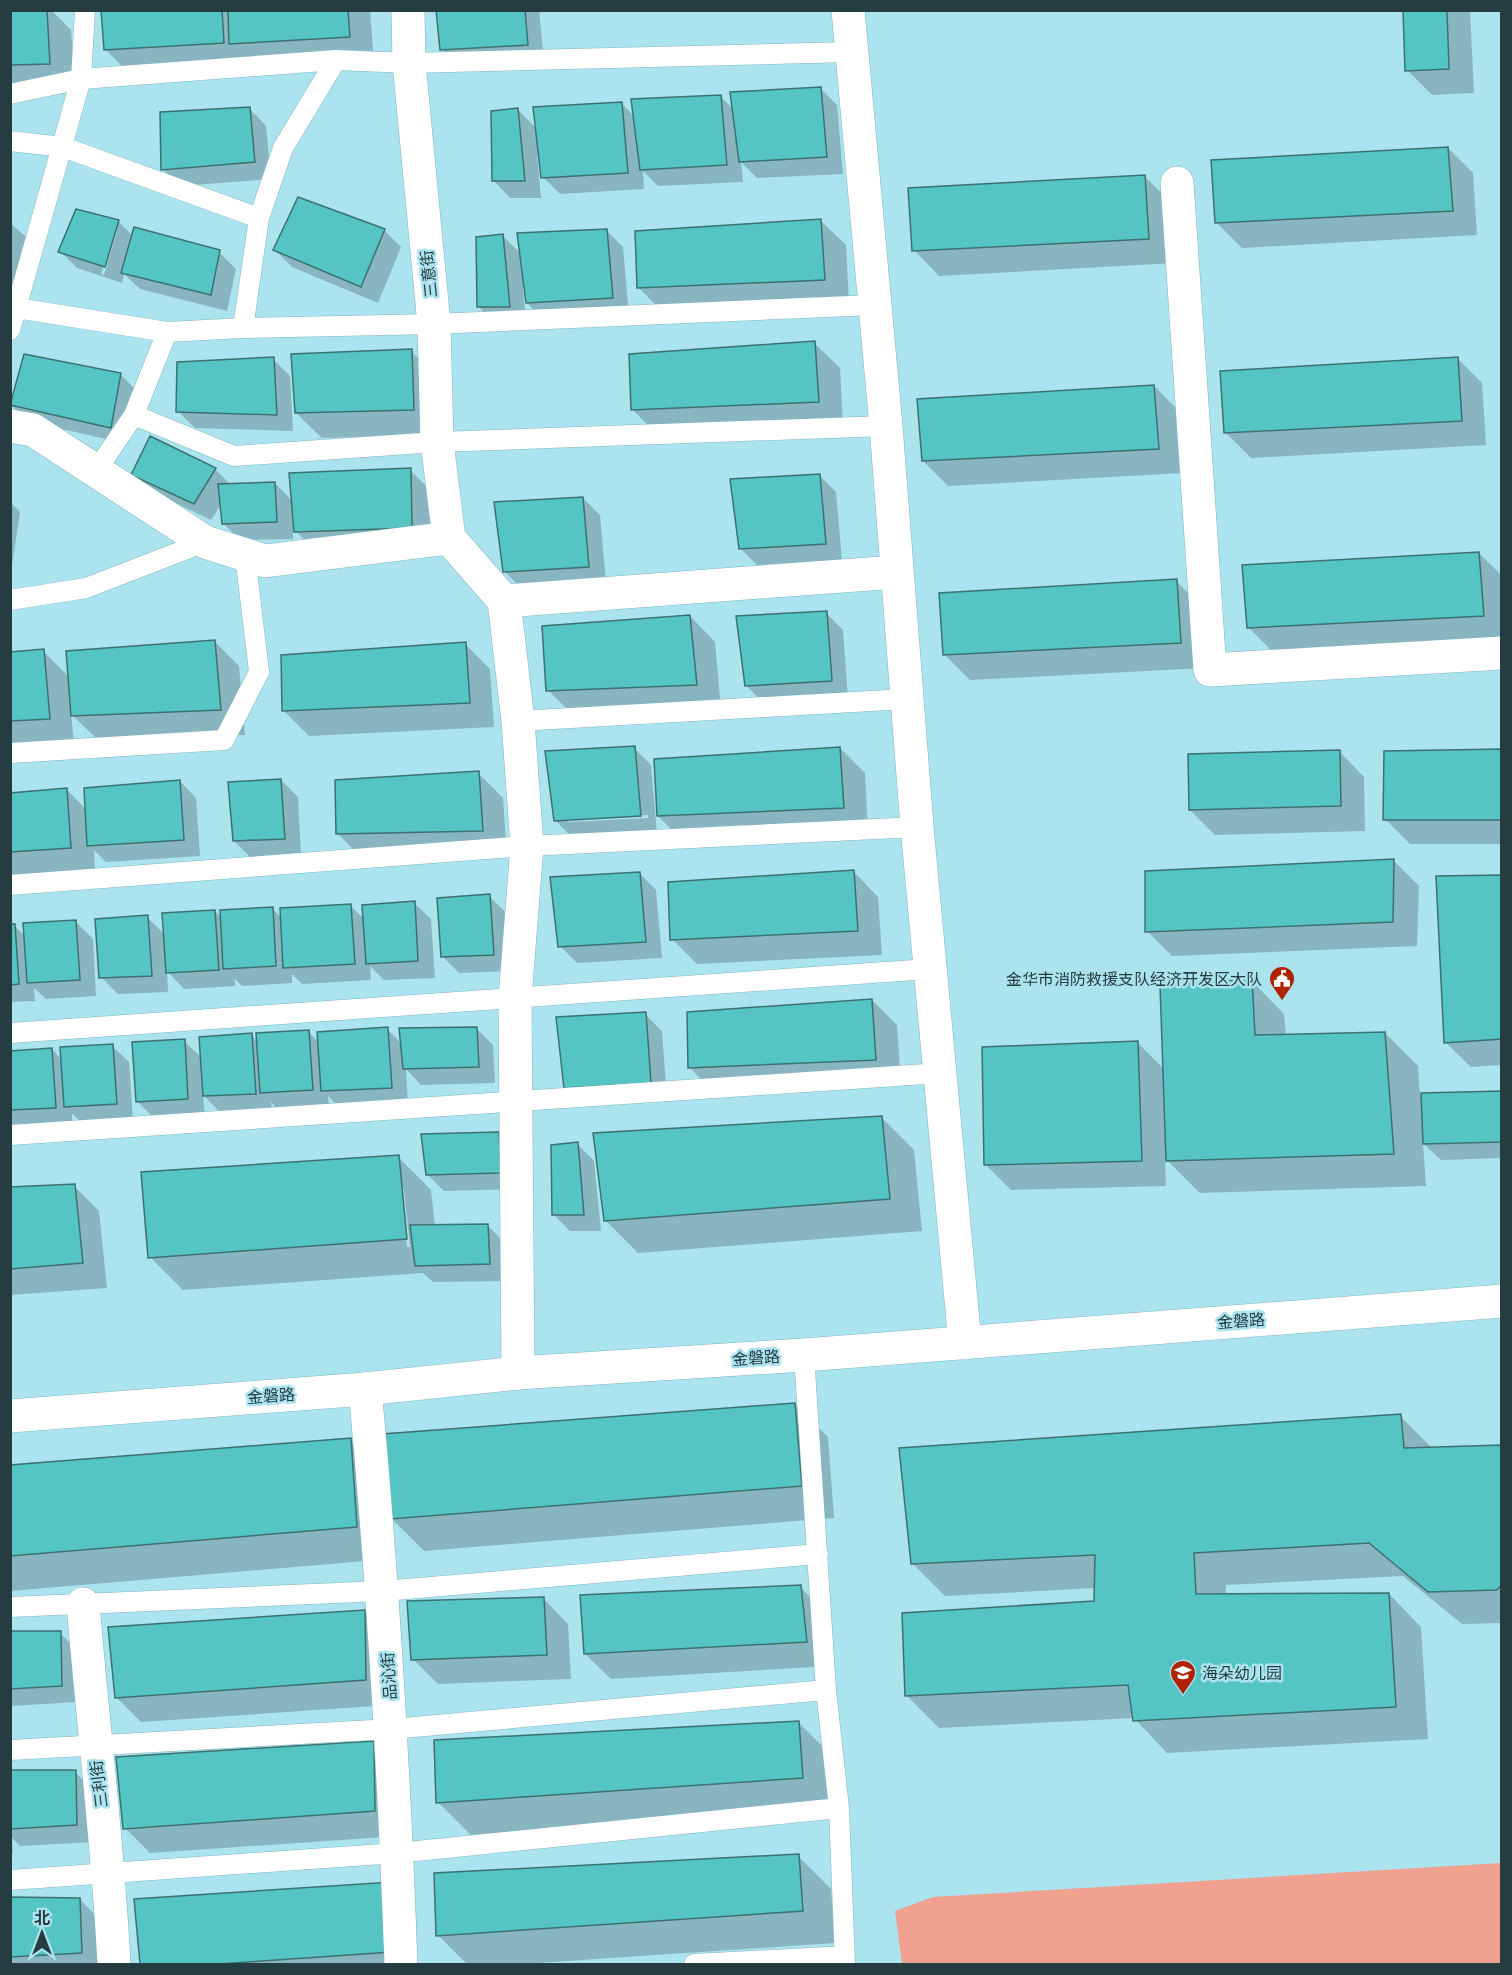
<svg xmlns="http://www.w3.org/2000/svg" width="1512" height="1975" viewBox="0 0 1512 1975" font-family="Montserrat,'Noto Sans SC',sans-serif">
	<rect width="100%" height="100%" fill="#abe3ef"/>
	<path fill="#f0a18f" d="M 1501,1863 L 1501,1964 L 902,1964 L 895,1911 L 933,1897 Z"/>
	<path fill="#0003" fill-rule="evenodd" d="M 10,10 L 51,10 L 71,30 L 75,88 L 10,90 Z
		M 103,10 L 370,10 L 374,62 L 130,74 L 105,49 Z
		M 437,10 L 539,10 L 544,61 L 459,66 L 442,49 Z
		M 1404,10 L 1470,10 L 1474,93 L 1432,95 L 1407,70 Z
		M 820,88 L 837,105 L 843,174 L 757,178 L 741,162 L 743,182 L 658,186 L 643,171 L 644,189 L 560,194 L 543,177 L 540,154 L 537,154 L 541,198 L 510,198 L 494,181 L 518,110 L 537,129 L 622,104 L 635,117 L 721,97 L 734,110 Z
		M 250,109 L 266,126 L 271,179 L 179,186 L 163,169 Z
		M 1448,148 L 1473,173 L 1477,235 L 1242,248 L 1216,222 Z
		M 1144,176 L 1170,201 L 1174,263 L 939,276 L 914,250 Z
		M 820,220 L 846,245 L 849,304 L 664,313 L 639,288 Z
		M 118,221 L 133,236 L 219,252 L 236,269 L 227,311 L 140,289 L 124,274 L 122,283 L 77,268 L 60,251 ZM 114,231 L 117,231 L 104,275 L 101,274 Z
		M 10,223 L 31,241 L 21,293 L 10,291 Z
		M 384,230 L 401,247 L 378,303 L 292,267 L 275,250 Z
		M 606,230 L 623,247 L 629,315 L 544,320 L 527,303 L 526,288 L 523,288 L 526,323 L 495,323 L 478,306 L 503,236 L 522,255 Z
		M 814,343 L 840,368 L 843,426 L 658,435 L 633,410 Z
		M 411,351 L 436,376 L 438,435 L 322,438 L 296,413 Z
		M 1457,358 L 1482,383 L 1486,445 L 1251,458 L 1226,433 Z
		M 273,359 L 290,376 L 293,431 L 195,428 L 178,411 Z
		M 120,374 L 137,391 L 128,444 L 27,421 L 10,404 Z
		M 1154,386 L 1179,411 L 1183,473 L 948,486 L 923,461 Z
		M 215,469 L 231,485 L 275,483 L 293,502 L 410,470 L 435,495 L 437,553 L 320,556 L 293,528 L 293,539 L 240,540 L 223,523 L 222,503 L 211,520 L 150,491 L 133,475 Z
		M 819,475 L 836,492 L 842,560 L 757,565 L 740,548 Z
		M 583,498 L 600,515 L 606,583 L 521,588 L 504,571 Z
		M 10,502 L 20,512 L 11,572 L 10,572 Z
		M 1479,553 L 1502,576 L 1502,640 L 1273,652 L 1248,627 Z
		M 1176,581 L 1201,606 L 1205,668 L 970,680 L 945,655 Z
		M 826,613 L 843,630 L 848,698 L 763,703 L 747,686 Z
		M 690,616 L 715,642 L 721,710 L 573,715 L 548,690 Z
		M 214,641 L 239,666 L 245,735 L 98,740 L 71,714 L 74,744 L 10,746 L 10,653 L 43,651 L 69,677 Z
		M 465,644 L 490,669 L 494,727 L 309,736 L 284,711 Z
		M 634,748 L 651,765 L 657,833 L 572,837 L 555,820 ZM 648,815 L 648,818 L 568,822 L 568,819 Z
		M 840,748 L 865,773 L 868,832 L 683,841 L 658,816 Z
		M 1339,751 L 1364,777 L 1365,831 L 1215,835 L 1190,810 Z
		M 1502,751 L 1502,844 L 1410,844 L 1385,819 Z
		M 478,773 L 503,798 L 507,856 L 363,859 L 338,834 Z
		M 281,780 L 298,797 L 301,855 L 251,858 L 234,841 Z
		M 180,781 L 196,798 L 200,856 L 106,862 L 94,850 L 95,873 L 10,878 L 10,795 L 67,790 L 87,810 Z
		M 1394,861 L 1419,886 L 1417,946 L 1172,956 L 1147,931 Z
		M 853,871 L 878,897 L 882,955 L 697,964 L 672,939 Z
		M 639,873 L 656,890 L 662,958 L 577,963 L 560,946 Z
		M 1502,876 L 1502,1065 L 1471,1067 L 1445,1042 Z
		M 489,896 L 506,913 L 510,971 L 459,973 L 442,956 Z
		M 414,903 L 431,919 L 435,978 L 384,980 L 370,966 L 371,980 L 302,984 L 292,974 L 292,983 L 242,986 L 235,979 L 235,986 L 184,989 L 167,971 L 168,992 L 118,994 L 101,977 L 147,917 L 165,935 L 215,911 L 222,918 L 272,908 L 282,918 L 351,906 L 364,919 Z
		M 76,922 L 93,939 L 96,996 L 46,999 L 34,988 L 35,1001 L 10,1002 L 10,926 L 15,926 L 26,937 Z
		M 1252,981 L 1284,1014 L 1286,1036 L 1385,1033 L 1418,1066 L 1420,1095 L 1502,1093 L 1502,1158 L 1441,1160 L 1423,1143 L 1426,1186 L 1200,1193 L 1165,1158 L 1166,1186 L 1011,1190 L 986,1165 L 1137,1042 L 1164,1069 Z
		M 872,1000 L 897,1025 L 901,1084 L 715,1093 L 690,1068 Z
		M 645,1014 L 662,1031 L 667,1099 L 583,1104 L 566,1087 Z
		M 476,1028 L 493,1045 L 495,1083 L 421,1085 L 406,1069 L 408,1104 L 339,1107 L 328,1096 L 329,1106 L 278,1109 L 271,1102 L 272,1110 L 221,1113 L 203,1095 L 205,1116 L 154,1118 L 137,1101 L 184,1041 L 202,1058 L 251,1035 L 258,1042 L 309,1032 L 319,1043 L 387,1029 L 402,1044 Z
		M 112,1046 L 129,1062 L 133,1120 L 82,1123 L 72,1113 L 72,1124 L 10,1128 L 10,1052 L 52,1049 L 62,1060 Z
		M 881,1117 L 914,1150 L 922,1231 L 638,1253 L 605,1220 Z
		M 498,1134 L 515,1151 L 517,1189 L 444,1191 L 427,1174 Z
		M 577,1144 L 594,1161 L 601,1231 L 570,1231 L 553,1214 Z
		M 398,1157 L 431,1190 L 435,1226 L 487,1225 L 504,1242 L 506,1281 L 433,1282 L 423,1273 L 183,1290 L 150,1257 ZM 401,1189 L 404,1189 L 410,1247 L 407,1247 Z
		M 74,1186 L 99,1211 L 107,1288 L 10,1295 L 10,1189 Z
		M 795,1404 L 828,1437 L 834,1518 L 424,1551 L 391,1518 Z
		M 1400,1416 L 1433,1449 L 1502,1446 L 1502,1623 L 1462,1624 L 1403,1576 L 1226,1585 L 1226,1596 L 1389,1594 L 1421,1627 L 1428,1739 L 1167,1753 L 1134,1718 L 939,1728 L 906,1695 L 1096,1602 L 1096,1588 L 945,1596 L 912,1563 Z
		M 350,1439 L 383,1472 L 389,1559 L 10,1591 L 10,1466 Z
		M 800,1587 L 825,1612 L 831,1666 L 611,1679 L 585,1654 Z
		M 543,1598 L 568,1624 L 571,1679 L 438,1684 L 413,1659 Z
		M 364,1612 L 389,1637 L 390,1705 L 141,1722 L 116,1697 Z
		M 10,1632 L 60,1633 L 77,1650 L 78,1702 L 10,1706 Z
		M 798,1722 L 831,1755 L 835,1810 L 471,1835 L 438,1802 Z
		M 374,1743 L 399,1768 L 399,1836 L 150,1853 L 125,1828 Z
		M 10,1771 L 75,1772 L 92,1789 L 94,1842 L 20,1846 L 12,1838 L 13,1853 L 10,1853 Z
		M 798,1856 L 831,1889 L 835,1943 L 522,1964 L 467,1964 L 438,1935 Z
		M 391,1883 L 416,1908 L 417,1964 L 142,1964 L 135,1900 Z
		M 10,1899 L 80,1899 L 96,1916 L 98,1964 L 10,1964 Z"/>
	<path fill="#55c5c3" stroke="#3b7270" stroke-width="1.5" d="M 10,10 L 47,10 L 50,64 L 10,65 Z
		M 101,10 L 222,10 L 224,43 L 104,50 Z
		M 228,10 L 348,10 L 350,37 L 229,44 Z
		M 436,10 L 525,10 L 528,45 L 440,50 Z
		M 1403,10 L 1447,10 L 1449,69 L 1405,71 Z
		M 821,87 L 827,157 L 739,162 L 730,92 Z
		M 721,95 L 727,165 L 640,170 L 631,99 Z
		M 622,102 L 628,173 L 541,178 L 533,107 Z
		M 250,107 L 255,162 L 161,170 L 160,112 Z
		M 518,108 L 525,181 L 492,181 L 491,111 Z
		M 1448,147 L 1453,211 L 1215,223 L 1211,160 Z
		M 1145,175 L 1149,239 L 912,251 L 908,188 Z
		M 298,197 L 385,229 L 361,287 L 273,250 Z
		M 76,209 L 119,220 L 105,267 L 58,252 Z
		M 821,219 L 825,280 L 637,288 L 635,231 Z
		M 134,227 L 220,250 L 211,295 L 121,273 Z
		M 607,229 L 613,298 L 526,303 L 517,233 Z
		M 503,234 L 510,307 L 477,307 L 476,237 Z
		M 815,341 L 819,402 L 631,410 L 629,354 Z
		M 412,349 L 414,410 L 295,413 L 291,354 Z
		M 24,354 L 121,373 L 111,428 L 10,405 Z
		M 274,357 L 277,415 L 176,412 L 177,362 Z
		M 1458,357 L 1462,421 L 1224,433 L 1220,371 Z
		M 1154,385 L 1159,449 L 922,461 L 917,399 Z
		M 150,436 L 216,468 L 194,504 L 131,475 Z
		M 411,468 L 412,528 L 294,532 L 289,473 Z
		M 820,474 L 826,544 L 739,549 L 730,479 Z
		M 275,482 L 277,522 L 222,524 L 218,484 Z
		M 583,497 L 589,567 L 503,572 L 494,502 Z
		M 1479,552 L 1484,616 L 1247,628 L 1242,565 Z
		M 1177,579 L 1181,643 L 943,655 L 939,593 Z
		M 827,611 L 832,681 L 745,686 L 736,616 Z
		M 690,615 L 697,685 L 546,691 L 542,626 Z
		M 215,640 L 221,710 L 71,716 L 66,651 Z
		M 466,642 L 470,703 L 282,711 L 281,655 Z
		M 44,649 L 50,719 L 10,721 L 10,652 Z
		M 635,746 L 641,816 L 554,821 L 545,751 Z
		M 840,747 L 844,808 L 657,816 L 654,759 Z
		M 1502,749 L 1502,820 L 1383,820 L 1384,751 Z
		M 1340,750 L 1341,806 L 1189,810 L 1188,754 Z
		M 479,771 L 483,831 L 336,834 L 335,780 Z
		M 281,779 L 285,839 L 233,841 L 228,782 Z
		M 180,780 L 184,840 L 87,846 L 84,788 Z
		M 67,788 L 71,848 L 10,852 L 10,793 Z
		M 1394,859 L 1393,922 L 1145,932 L 1145,871 Z
		M 854,870 L 858,931 L 670,940 L 668,882 Z
		M 640,872 L 646,942 L 558,947 L 550,877 Z
		M 1502,875 L 1502,1039 L 1444,1043 L 1436,876 Z
		M 490,894 L 494,955 L 441,957 L 437,898 Z
		M 415,901 L 418,961 L 366,964 L 362,905 Z
		M 351,904 L 355,964 L 283,968 L 280,908 Z
		M 273,907 L 276,966 L 223,969 L 220,910 Z
		M 215,910 L 219,970 L 166,973 L 162,913 Z
		M 148,915 L 152,976 L 99,978 L 95,919 Z
		M 76,920 L 80,980 L 27,983 L 23,923 Z
		M 10,924 L 15,924 L 19,984 L 10,985 Z
		M 1252,979 L 1255,1035 L 1385,1032 L 1394,1154 L 1166,1161 L 1160,985 Z
		M 872,999 L 876,1060 L 688,1068 L 687,1012 Z
		M 646,1012 L 651,1083 L 564,1088 L 556,1017 Z
		M 388,1027 L 392,1088 L 321,1091 L 317,1032 Z
		M 477,1027 L 479,1067 L 403,1069 L 399,1028 Z
		M 309,1030 L 313,1090 L 260,1093 L 256,1033 Z
		M 252,1033 L 256,1094 L 203,1096 L 199,1037 Z
		M 185,1039 L 188,1099 L 136,1102 L 132,1042 Z
		M 1138,1041 L 1142,1161 L 984,1165 L 982,1047 Z
		M 113,1044 L 117,1104 L 64,1107 L 60,1047 Z
		M 52,1048 L 56,1108 L 10,1110 L 10,1051 Z
		M 1502,1091 L 1502,1142 L 1423,1144 L 1421,1093 Z
		M 882,1116 L 890,1199 L 604,1221 L 593,1133 Z
		M 499,1132 L 501,1173 L 426,1175 L 421,1134 Z
		M 578,1142 L 584,1215 L 552,1215 L 551,1145 Z
		M 399,1155 L 407,1239 L 148,1258 L 141,1172 Z
		M 75,1184 L 83,1263 L 10,1269 L 10,1187 Z
		M 488,1224 L 490,1264 L 415,1266 L 410,1225 Z
		M 795,1403 L 802,1486 L 390,1519 L 382,1434 Z
		M 1401,1414 L 1404,1448 L 1502,1445 L 1502,1584 L 1497,1590 L 1428,1592 L 1369,1543 L 1194,1553 L 1196,1594 L 1389,1593 L 1396,1707 L 1133,1721 L 1128,1685 L 905,1696 L 902,1613 L 1094,1601 L 1095,1555 L 911,1564 L 899,1448 Z
		M 351,1438 L 357,1527 L 10,1556 L 10,1465 Z
		M 801,1585 L 807,1642 L 584,1654 L 580,1595 Z
		M 544,1597 L 547,1655 L 411,1660 L 407,1601 Z
		M 365,1610 L 366,1680 L 115,1698 L 108,1627 Z
		M 10,1631 L 61,1631 L 62,1686 L 10,1689 Z
		M 799,1721 L 803,1778 L 436,1803 L 434,1740 Z
		M 374,1741 L 375,1811 L 123,1829 L 116,1757 Z
		M 10,1770 L 76,1770 L 77,1825 L 10,1829 Z
		M 799,1854 L 803,1911 L 436,1936 L 434,1873 Z
		M 392,1882 L 392,1952 L 219,1964 L 140,1964 L 134,1899 Z
		M 10,1897 L 80,1898 L 82,1953 L 10,1957 Z"/>
	<g fill="none" stroke-linecap="round" stroke-linejoin="round">
		<defs>
			<path id="lane" d="M 10,94 L 81,79 L 336,60 L 409,63 L 850,52
				M 10,141 L 63,147 L 259,218
				M 10,307 L 167,332 L 243,328 L 434,324 L 874,305
				M 243,328 L 259,218 L 283,148 L 336,60
				M 10,330 L 81,79 L 85,10
				M 134,415 L 234,456 L 437,442 L 886,426
				M 96,471 L 134,415 L 167,332
				M 10,600 L 86,588 L 205,542
				M 518,721 L 906,699
				M 10,753 L 224,740 L 259,672 L 245,555
				M 10,885 L 527,846 L 917,827
				M 10,1033 L 929,969
				M 10,1135 L 941,1073
				M 804,1355 L 826,1690 L 839,1808 L 845,1964
				M 10,1607 L 383,1591 L 818,1554
				M 10,1750 L 392,1729 L 826,1690
				M 10,1880 L 397,1853 L 839,1808
				M 694,1964 L 845,1956"/>
			<path id="street" d="M 408,10 L 409,63 L 434,324 L 437,442 L 449,538
				M 848,10 L 886,426 L 917,827 L 965,1343
				M 1177,183 L 1210,670 L 1502,653
				M 10,426 L 33,430 L 205,542 L 265,561 L 449,538 L 504,601 L 896,572
				M 504,601 L 518,721 L 527,846 L 515,998 L 518,1373
				M 365,1389 C 383,1581 394,1772 401,1964
				M 83,1604 C 93,1725 108,1844 114,1964"/>
			<path id="secondary" d="M 10,1416 L 365,1389 L 518,1373 L 804,1355 L 1502,1301"/>
		</defs>
		<use href="#lane" stroke="#80b6c2" stroke-width="21"/>
		<use href="#street" stroke="#80b6c2" stroke-width="34"/>
		<use href="#secondary" stroke="#80b6c2" stroke-width="34"/>
		<use href="#lane" stroke="#fff" stroke-width="20"/>
		<use href="#street" stroke="#fff" stroke-width="33"/>
		<use href="#secondary" stroke="#fff" stroke-width="33"/>
	</g>
	<defs>
		<symbol id="civic-pin" viewBox="-11 -11 22 30"><path d="M0 17L-7.5 6A9.5 9.5 0 1 1 7.5 6Z" fill="#af2300" stroke="#abe3ef"/><path d="M-.6-6.5H3V-4.5H.6V-3L4-1V1h2V6H-6V1h2V-1L-.6-3ZM-1.2 2.5V6h2.4V2.5Z" fill="#fff"/></symbol>
		<symbol id="school-pin" viewBox="-11 -11 22 30"><path d="M0 17L-7.5 6A9.5 9.5 0 1 1 7.5 6Z" fill="#af2300" stroke="#abe3ef"/><path d="M0-5L7-2L0 1L-7-2ZM-4 1L0 2.5L4 1V4Q0 6-4 4Z" fill="#fff"/></symbol>
	</defs>
	<g fill-rule="evenodd">
		<use href="#civic-pin" x="1267" y="964" width="30" height="40"/>
		<use href="#school-pin" x="1168" y="1658" width="30" height="40"/>
	</g>
	<g text-anchor="middle" dominant-baseline="central" stroke-width="5" stroke-linejoin="round" paint-order="stroke">
		<g font-size="16" fill="#253c41" stroke="#abe3ef">
			<text transform="translate(429 274) rotate(-96)">三意街</text>
			<text transform="translate(1241 1321) rotate(-4)">金磐路</text>
			<text transform="translate(756 1358) rotate(-4)">金磐路</text>
			<text transform="translate(271 1396) rotate(-4)">金磐路</text>
			<text transform="translate(389 1676) rotate(-94)">品沁街</text>
			<text transform="translate(99 1784) rotate(-97)">三利街</text>
		</g>
		<g font-size="16" fill="#253c41" stroke="#abe3ef" text-anchor="end">
			<text x="1262" y="979">金华市消防救援支队经济开发区大队</text>
			<text x="1202" y="1673" text-anchor="start">海朵幼儿园</text>
		</g>
	</g>
	<rect width="1512" height="1975" fill="none" stroke="#253c41" stroke-width="24"/>
	<g transform="translate(42 1933)" stroke="#abe3ef" stroke-width="4.5" paint-order="stroke">
	<path d="M0-4.5L10 22L0 15L-10 22Z" fill="#253c41"/>
	<text y="-9" font-size="16" font-weight="bold" text-anchor="middle" fill="#253c41">北</text>
	</g>
</svg>
